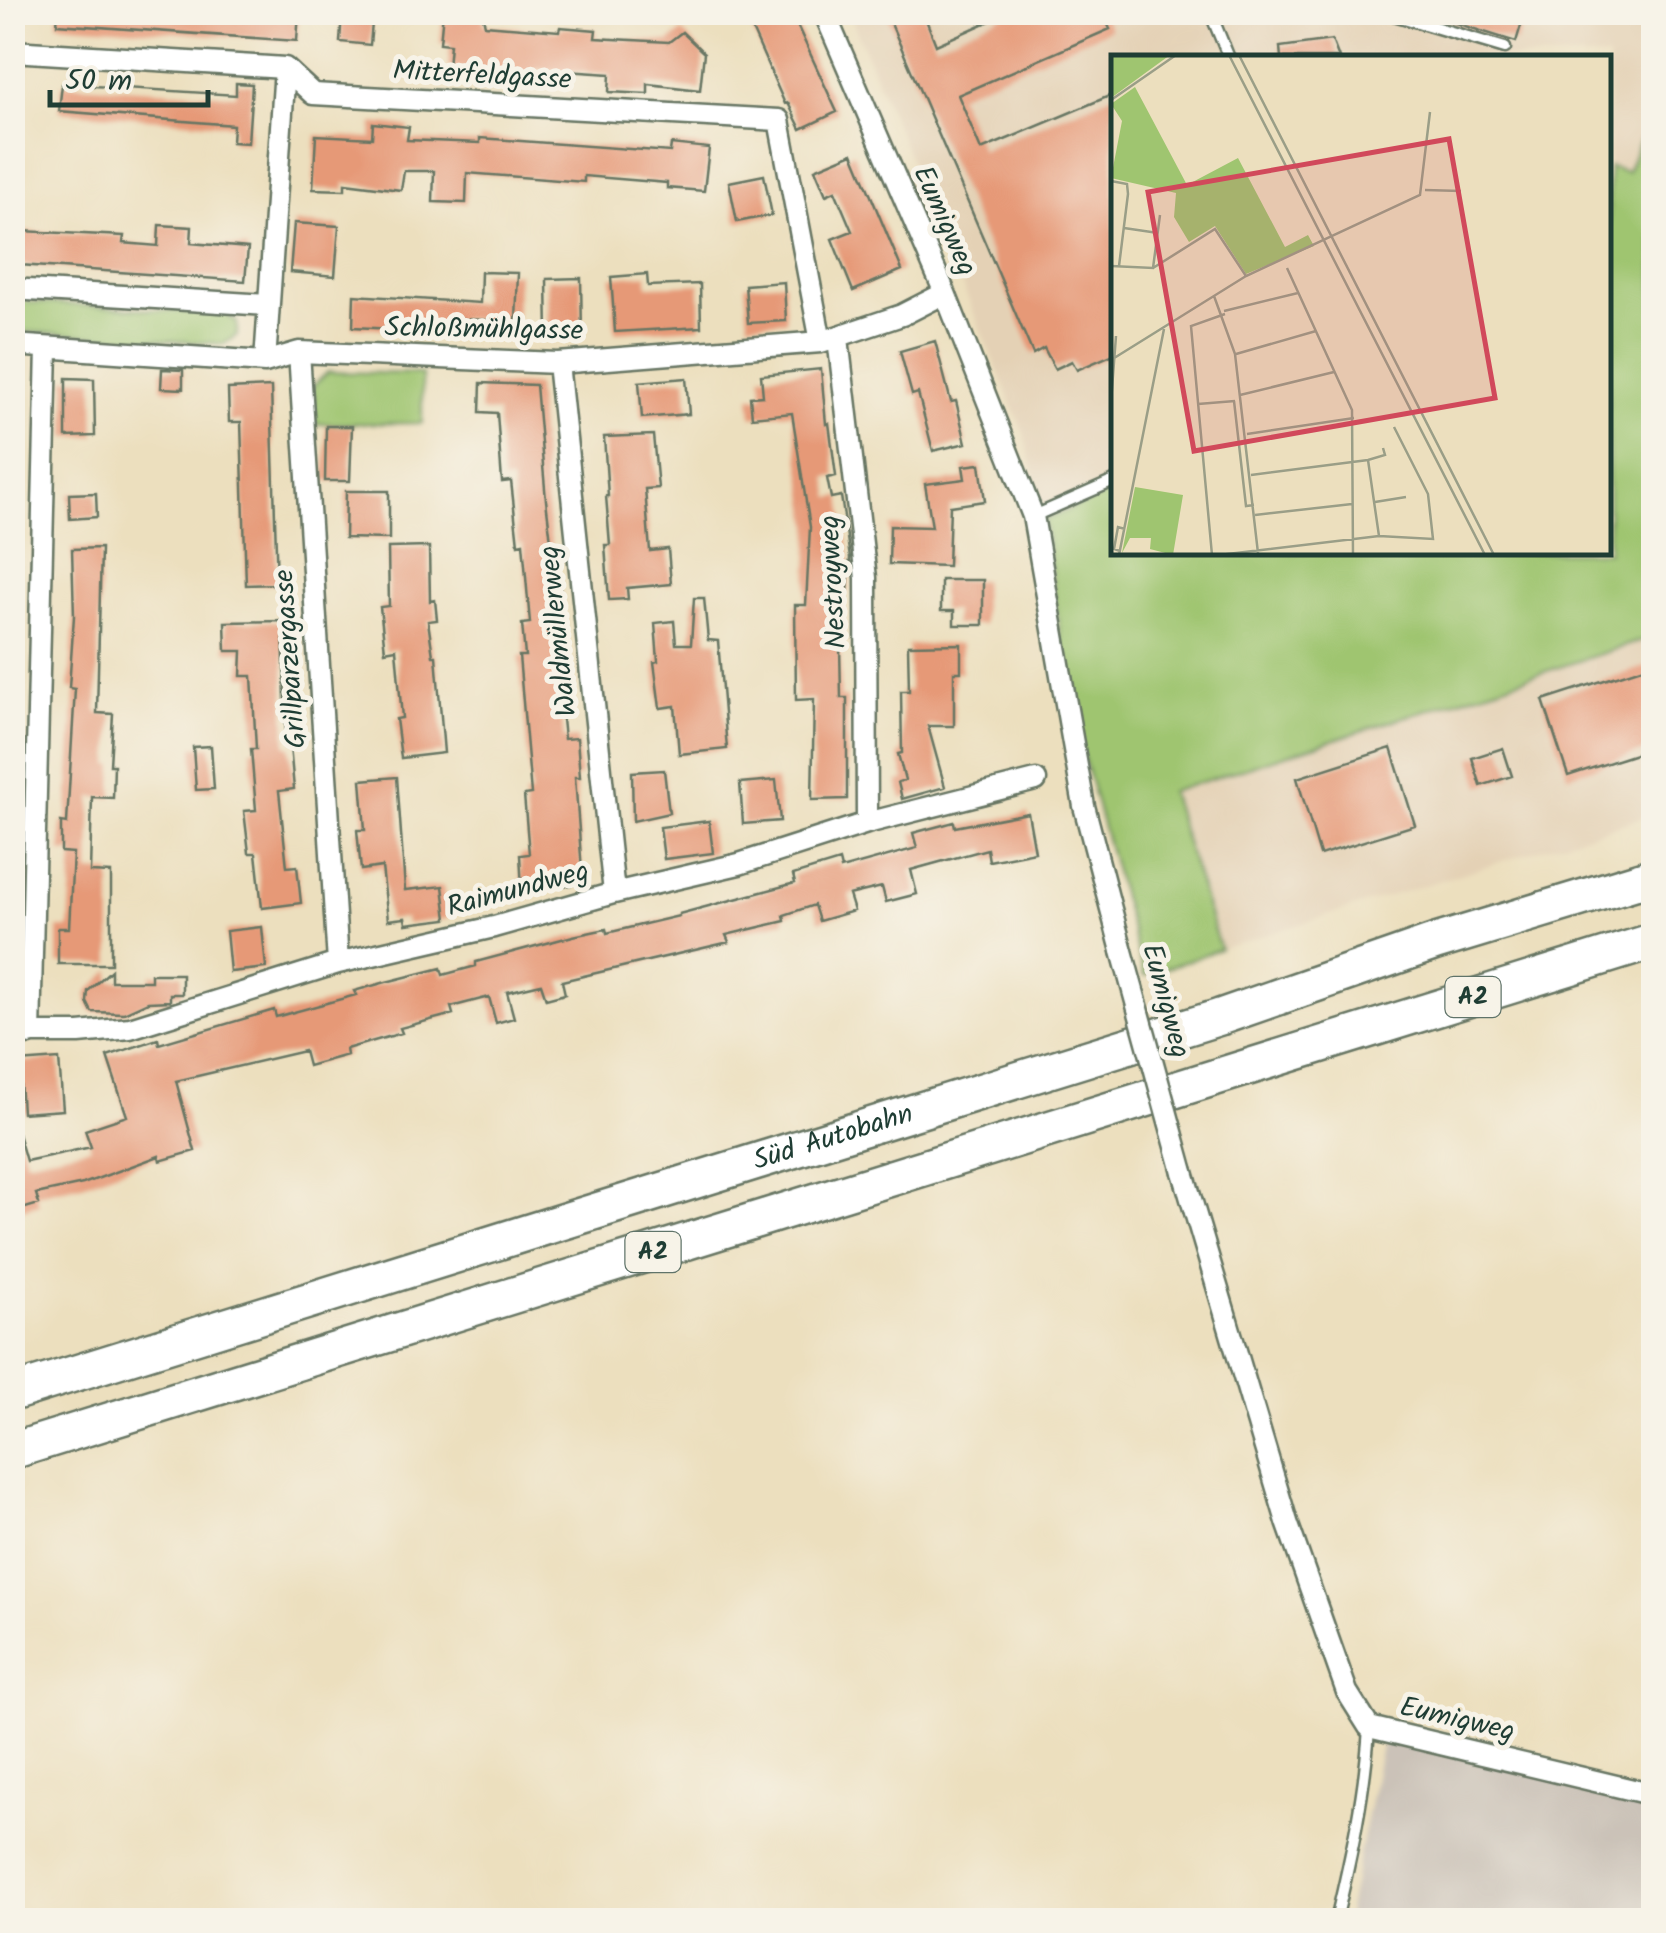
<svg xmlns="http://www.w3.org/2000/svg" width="1666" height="1933" viewBox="0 0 1666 1933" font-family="Kalam,sans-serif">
	<rect width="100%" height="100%" fill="#f7f3e8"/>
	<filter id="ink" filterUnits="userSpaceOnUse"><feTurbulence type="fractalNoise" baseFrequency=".01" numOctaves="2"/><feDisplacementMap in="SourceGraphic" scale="20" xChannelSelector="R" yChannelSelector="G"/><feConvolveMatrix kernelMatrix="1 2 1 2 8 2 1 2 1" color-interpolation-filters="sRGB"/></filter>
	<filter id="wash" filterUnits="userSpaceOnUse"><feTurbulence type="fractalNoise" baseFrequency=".0048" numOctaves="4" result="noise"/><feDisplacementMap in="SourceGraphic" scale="40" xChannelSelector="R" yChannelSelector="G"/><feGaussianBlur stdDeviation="2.25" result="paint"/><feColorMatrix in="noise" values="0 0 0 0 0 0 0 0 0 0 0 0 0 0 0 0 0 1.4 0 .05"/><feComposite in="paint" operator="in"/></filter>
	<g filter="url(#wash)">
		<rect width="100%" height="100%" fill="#ecdfbe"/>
		<path fill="#e4d1b5" d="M 849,13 L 1653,13 L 1653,110 L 1627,172 L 1609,167 L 1608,58 L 1114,58 L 1113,491 L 1044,520 L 1025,436 Z
			M 1653,637 L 1653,814 L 1220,949 L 1170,792 Z"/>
		<path fill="#cbc2b8" d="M 1384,1731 L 1653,1802 L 1653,1920 L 1346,1920 Z"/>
		<path fill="#9fc570" stroke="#5f8152" stroke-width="2.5" d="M 1653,110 L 1653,637 L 1170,792 L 1220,949 L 1144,976 L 1071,712 L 1044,520 L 1113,491 L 1114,552 L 1608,552 L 1609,167 L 1627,172 Z
			M 12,301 L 225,314 L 237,322 L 237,335 L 224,344 L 13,331 Z
			M 328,372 L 422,374 L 422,423 L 316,424 L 313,386 Z"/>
		<g id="blocks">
			<path fill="#e69977" d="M 58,12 L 299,12 L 297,41 L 57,24 Z
				M 342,12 L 373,12 L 370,45 L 340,42 Z
				M 443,12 L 482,12 L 485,25 L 559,31 L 560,27 L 596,30 L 595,38 L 669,42 L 682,32 L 704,53 L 700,90 L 648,84 L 648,94 L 609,92 L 610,74 L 536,69 L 535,80 L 499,77 L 500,71 L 448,67 L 450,44 L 440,43 Z
				M 763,12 L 791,12 L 837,112 L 801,129 L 788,103 L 785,104 L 747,18 Z
				M 886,12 L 923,12 L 936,45 L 1010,12 L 1102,12 L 1110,29 L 958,95 L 981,150 L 1114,94 L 1114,354 L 1077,370 L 1072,361 L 1055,369 L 1044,348 L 1033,354 Z
				M 1434,12 L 1525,12 L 1516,42 L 1433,16 Z
				M 1332,40 L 1339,58 L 1281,58 L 1280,47 Z
				M 236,83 L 252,84 L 248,143 L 232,142 L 233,125 L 59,111 L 62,84 L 236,95 Z
				M 373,123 L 409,127 L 407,140 L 480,143 L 480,138 L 670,152 L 671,144 L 709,148 L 704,191 L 667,188 L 667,183 L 584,176 L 584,182 L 467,173 L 466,203 L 433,202 L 434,171 L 404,171 L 401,190 L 345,183 L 345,190 L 313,189 L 316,135 L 372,138 Z
				M 853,153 L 902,270 L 853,291 L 832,239 L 852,231 L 835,191 L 826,195 L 815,169 Z
				M 764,175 L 772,215 L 737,222 L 729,182 Z
				M 294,223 L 339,226 L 335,276 L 290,272 Z
				M 159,225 L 192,227 L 191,243 L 248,248 L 245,281 L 20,265 L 22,231 L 124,236 L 123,243 L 158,246 Z
				M 481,272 L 518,273 L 516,321 L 460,319 L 459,332 L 353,327 L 354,295 L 480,303 Z
				M 647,274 L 648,286 L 700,284 L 701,327 L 615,332 L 611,277 Z
				M 581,278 L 582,336 L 548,337 L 547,279 Z
				M 784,282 L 786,321 L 748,323 L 745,285 Z
				M 935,341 L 951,402 L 956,401 L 966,443 L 933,451 L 918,393 L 912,395 L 900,351 Z
				M 162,369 L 183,370 L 183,389 L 161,388 Z
				M 821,369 L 826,424 L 829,423 L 836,476 L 827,478 L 831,498 L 841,496 L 850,558 L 848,592 L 839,592 L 841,698 L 847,698 L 847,799 L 812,800 L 814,699 L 796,700 L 795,605 L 806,605 L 810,527 L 792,413 L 752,417 L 750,397 L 763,396 L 761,375 Z
				M 66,378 L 94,379 L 95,436 L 66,437 Z
				M 686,378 L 689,414 L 642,418 L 639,382 Z
				M 481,383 L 536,385 L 546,500 L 553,558 L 557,558 L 564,630 L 566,652 L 557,654 L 563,698 L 560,699 L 564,739 L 577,738 L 580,777 L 575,777 L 583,884 L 522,889 L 520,855 L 529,854 L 524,795 L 531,794 L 519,656 L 525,656 L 522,624 L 530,623 L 523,543 L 518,544 L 511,481 L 502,482 L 497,413 L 480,412 Z
				M 271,387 L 277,584 L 246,585 L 241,422 L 229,422 L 228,389 Z
				M 326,426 L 352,426 L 350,481 L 325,481 Z
				M 653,435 L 658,488 L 645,489 L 650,551 L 668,549 L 671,584 L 627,588 L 628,599 L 609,600 L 605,545 L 610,545 L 606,496 L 608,496 L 604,437 Z
				M 980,464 L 985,501 L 950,506 L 948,566 L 889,564 L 890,526 L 932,527 L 925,484 L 965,479 L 963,466 Z
				M 346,491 L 389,491 L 389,539 L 345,538 Z
				M 96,493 L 97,517 L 70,519 L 69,494 Z
				M 429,547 L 430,601 L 435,600 L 437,620 L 428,621 L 433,656 L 436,656 L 444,753 L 401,758 L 396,719 L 402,718 L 396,649 L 385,651 L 380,607 L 389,606 L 388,548 Z
				M 101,548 L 97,713 L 113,714 L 110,765 L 114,765 L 113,798 L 92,797 L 90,872 L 111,873 L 111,964 L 58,964 L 58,928 L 69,928 L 73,853 L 61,852 L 61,822 L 67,823 L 75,689 L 69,688 L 74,616 L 72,549 Z
				M 941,580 L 983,580 L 983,625 L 954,625 L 954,611 L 941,611 Z
				M 694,598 L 704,598 L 708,640 L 718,641 L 727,749 L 679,754 L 675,706 L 660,708 L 654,662 L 658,661 L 655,623 L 674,621 L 676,644 L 691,644 Z
				M 283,621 L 286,746 L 290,746 L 294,789 L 279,791 L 287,867 L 297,866 L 301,903 L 262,908 L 256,853 L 249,853 L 244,811 L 256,810 L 251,749 L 256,749 L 252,676 L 241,676 L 242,651 L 226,651 L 225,622 Z
				M 961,644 L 961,672 L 954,672 L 954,726 L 928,726 L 945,787 L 902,799 L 898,782 L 905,780 L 898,754 L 902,753 L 901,691 L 909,691 L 908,645 Z
				M 1654,664 L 1654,748 L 1568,776 L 1543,700 Z
				M 211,746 L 214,789 L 196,790 L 193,747 Z
				M 1391,748 L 1415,825 L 1320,855 L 1297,778 Z
				M 1503,748 L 1512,776 L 1481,786 L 1472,758 Z
				M 664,770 L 669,813 L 633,821 L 632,772 Z
				M 397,777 L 405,890 L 443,886 L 447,919 L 406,924 L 405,918 L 388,920 L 382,867 L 361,870 L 357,830 L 365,830 L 361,780 Z
				M 776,780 L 780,821 L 743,824 L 740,783 Z
				M 1028,813 L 1035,852 L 989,861 L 987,849 L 911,870 L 917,894 L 886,902 L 882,887 L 849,895 L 854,911 L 819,921 L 814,905 L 784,915 L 785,921 L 726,935 L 729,942 L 562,981 L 565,994 L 546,999 L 541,984 L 507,992 L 514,1018 L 496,1023 L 489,997 L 451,1007 L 453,1014 L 400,1028 L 402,1033 L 346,1049 L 347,1055 L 308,1066 L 304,1051 L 176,1081 L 195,1151 L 160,1161 L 159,1156 L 83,1184 L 36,1194 L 39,1204 L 12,1212 L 12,1130 L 17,1130 L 26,1161 L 91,1147 L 85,1130 L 127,1116 L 107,1056 L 158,1039 L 159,1044 L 274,1010 L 276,1017 L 356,995 L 354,991 L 386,982 L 441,968 L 443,975 L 476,966 L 476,962 L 573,936 L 606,929 L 607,933 L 679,916 L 679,914 L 795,883 L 793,875 L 839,861 L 841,869 L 917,848 L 913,833 L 954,822 L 955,827 Z
				M 709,821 L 713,853 L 664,859 L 660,827 Z
				M 262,927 L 266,968 L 230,972 L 226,931 Z
				M 111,970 L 111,981 L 151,981 L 151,974 L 182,974 L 182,994 L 170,994 L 170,1001 L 148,1002 L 124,1013 L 92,1012 L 87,1002 L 88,991 Z
				M 59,1059 L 63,1110 L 22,1113 L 19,1062 Z"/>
		</g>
	</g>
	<g filter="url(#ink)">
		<use href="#blocks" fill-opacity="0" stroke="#677664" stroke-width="2.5"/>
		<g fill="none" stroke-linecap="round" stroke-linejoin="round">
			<defs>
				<path id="service" d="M 1210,12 L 1229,58
					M 1384,12 L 1505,48
					M 1034,516 L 1114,481
					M 1336,1920 C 1351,1857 1365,1793 1369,1728"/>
				<path id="minor" d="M 824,12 L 945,293 L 1033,516 L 1084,806 L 1122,951
					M 12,51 L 285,68 L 313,94 L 779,120 L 821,342
					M 12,289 L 268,305
					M 838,338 L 866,578 L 867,823
					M 12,345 L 265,362 L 299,352 L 558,363 L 821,342 L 902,315 L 945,293
					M 299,352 L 338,963
					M 265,362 L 285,68
					M 558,363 L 614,893
					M 12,1033 L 79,1033 L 130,1028 L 338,963 L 494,927 L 614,893 L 739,864 L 867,823 L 1036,780
					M 30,1034 L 47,348
					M 1183,1172 L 1287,1522 L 1347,1692 L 1369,1727 L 1654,1795"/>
				<g id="motorway">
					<path id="s1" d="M 12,1393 L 1220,1017 L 1436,942 L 1654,876"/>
					<path d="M 12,1451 L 1654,941"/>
				</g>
			</defs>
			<use href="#service" stroke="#677664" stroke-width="15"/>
			<use href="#minor" stroke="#677664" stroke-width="25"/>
			<use href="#motorway" stroke="#677664" stroke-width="40"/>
			<use href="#service" stroke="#fff" stroke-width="10"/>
			<use href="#minor" stroke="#fff" stroke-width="20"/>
			<use href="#motorway" stroke="#fff" stroke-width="35"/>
			<defs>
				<path id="minor-bridge" d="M 1122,951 L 1183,1172"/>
			</defs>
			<use href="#minor-bridge" stroke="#677664" stroke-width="25" stroke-linecap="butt"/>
			<use href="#minor-bridge" stroke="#fff" stroke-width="20"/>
		</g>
	</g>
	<g text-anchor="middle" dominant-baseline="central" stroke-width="10" stroke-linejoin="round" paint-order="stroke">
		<g fill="#f7f3e8" stroke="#60746a" stroke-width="2.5">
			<rect x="1445.5" y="977" width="55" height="40" rx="8"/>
			<rect x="625.5" y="1232" width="55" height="40" rx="8"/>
		</g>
		<g font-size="25" font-weight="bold" fill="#1f3d34">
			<text x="1473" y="997">A2</text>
			<text x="653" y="1252">A2</text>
		</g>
		<g font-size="28" fill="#1f3d34" stroke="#f7f3e8">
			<text transform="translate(482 76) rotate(3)">Mitterfeldgasse</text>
			<text transform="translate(944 221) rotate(66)">Eumigweg</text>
			<text transform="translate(484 330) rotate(1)">Schloßmühlgasse</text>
			<text transform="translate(834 582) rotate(-93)">Nestroyweg</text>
			<text transform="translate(559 631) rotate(-96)">Waldmüllerweg</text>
			<text transform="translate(291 659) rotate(-94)">Grillparzergasse</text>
			<text transform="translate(518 890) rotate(-15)">Raimundweg</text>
			<text transform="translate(1165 1001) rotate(75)">Eumigweg</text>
			<text stroke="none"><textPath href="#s1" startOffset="860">Süd Autobahn</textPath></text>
			<text transform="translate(1457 1720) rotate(13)">Eumigweg</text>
		</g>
	</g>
	<g transform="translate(1111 55)">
		<rect width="500" height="500" fill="#ecdfbe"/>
		<path d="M 0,0 L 59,0 L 0,43 ZM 24,32 L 76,130 L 127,103 L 174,192 L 197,180 L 203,191 L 135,219 L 104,171 L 78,187 L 63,162 L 65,138 L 0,123 L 11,66 L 0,49 ZM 24,432 L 72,440 L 62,500 L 39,494 L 40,483 L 19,483 L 11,498 Z" fill="#9fc570"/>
		<path fill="none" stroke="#9a9e87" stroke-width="2.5" d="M 118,0 L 374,500M 128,0 L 383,500M 0,45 L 65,0M 0,126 L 16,129 L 17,139 L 8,211M 314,135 L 350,136M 13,173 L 47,178M 0,211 L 42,213 L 49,160M 42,213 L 104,174 L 135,221M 176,213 L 241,355 L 242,500M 103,241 L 124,299 L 147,498M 113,256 L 187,238M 125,299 L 205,276M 0,305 L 135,221 L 309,140 L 319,57M 129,340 L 223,317M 123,346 L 135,451 L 143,450M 0,347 L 5,281M 87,349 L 124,346M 136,379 L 243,363M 257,405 L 268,481M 140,420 L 257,405 L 274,400 L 272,393M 264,447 L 295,442M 144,460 L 241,449M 9,496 L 3,494 L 7,472 L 14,474M 8,500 L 53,274M 101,500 L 80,271 L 114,259M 108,500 L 268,481 L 322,484 L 317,439 L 283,372"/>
		<path fill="#d1495b" fill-opacity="0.15" stroke="#d1495b" stroke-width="5" d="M 338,84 L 384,343 L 83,396 L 37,137 Z"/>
		<rect width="500" height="500" fill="none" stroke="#1f3d34" stroke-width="5"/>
	</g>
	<rect width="1666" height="1933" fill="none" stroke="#f7f3e8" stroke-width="50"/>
	<path d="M50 90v15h158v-15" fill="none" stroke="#1f3d34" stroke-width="5"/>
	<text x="65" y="90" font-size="30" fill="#1f3d34" stroke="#f7f3e8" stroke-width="8" paint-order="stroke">50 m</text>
</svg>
